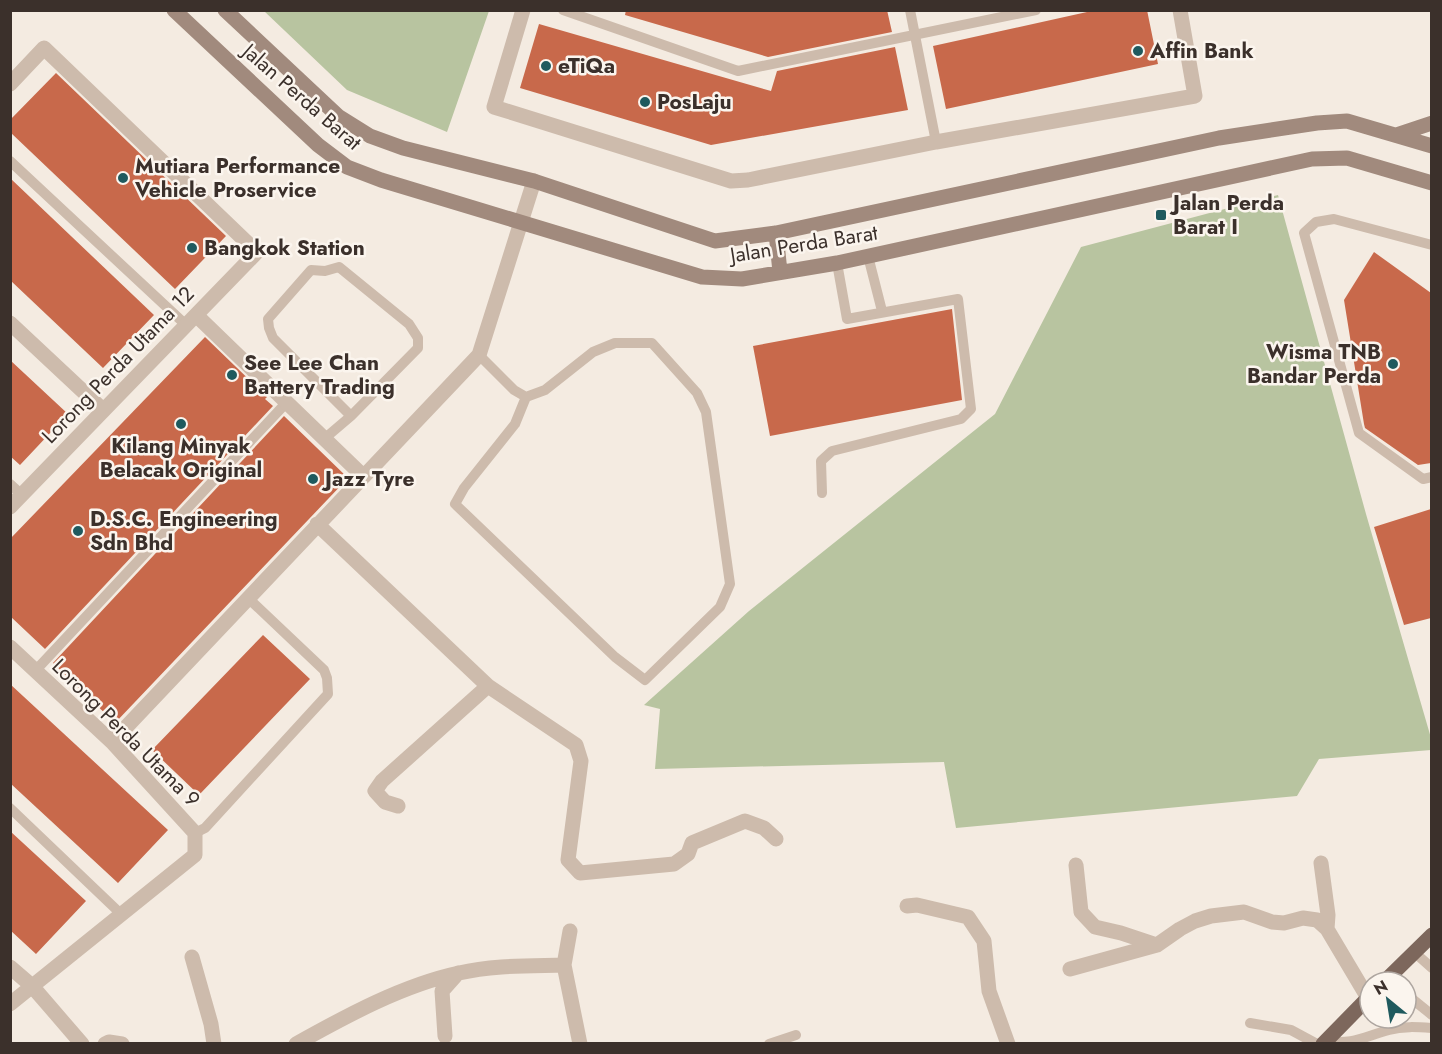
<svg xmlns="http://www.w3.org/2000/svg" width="1442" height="1054" viewBox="0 0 1442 1054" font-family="Jost,sans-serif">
	<rect width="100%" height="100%" fill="#f4ebe1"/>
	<path fill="#b8c4a0" d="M 264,11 L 489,11 L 447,132 L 347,90 Z
		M 1278,195 L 1366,514 L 1431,738 L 1431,750 L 1319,759 L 1297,796 L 956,828 L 944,762 L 655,769 L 660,709 L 644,705 L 749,611 L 995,414 L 1081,247 Z"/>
	<path fill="#c8694b" d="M 626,10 L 887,10 L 892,32 L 768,57 L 625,15 Z
		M 1096,10 L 1147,10 L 1158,64 L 946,109 L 933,46 Z
		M 539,24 L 771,91 L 777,71 L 895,47 L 908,110 L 711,145 L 520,88 Z
		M 56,73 L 226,236 L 175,289 L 10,132 L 10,120 Z
		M 10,178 L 154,315 L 103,368 L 10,280 Z
		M 1374,252 L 1431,293 L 1431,463 L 1418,465 L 1365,428 L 1364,424 L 1344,300 Z
		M 952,309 L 962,400 L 770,436 L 753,346 Z
		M 205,337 L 267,397 L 265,399 L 273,406 L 45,649 L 10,616 L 10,539 Z
		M 10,360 L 68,414 L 20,465 L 10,456 Z
		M 284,416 L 348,478 L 115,723 L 53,663 Z
		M 1431,509 L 1431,618 L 1404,625 L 1374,527 Z
		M 263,635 L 310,679 L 199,795 L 152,750 Z
		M 10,684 L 168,830 L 118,883 L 10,783 Z
		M 10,831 L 86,901 L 36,954 L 10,930 Z"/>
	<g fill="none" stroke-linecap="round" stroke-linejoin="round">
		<path stroke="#cdbbac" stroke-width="10" d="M 563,10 L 738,71 L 1036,10
			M 910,10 L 936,142
			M 10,161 L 186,325
			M 1432,245 L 1334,219 L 1316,222 L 1304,233 L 1359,433 L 1423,479 L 1432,477
			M 868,256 L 882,311
			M 479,355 L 514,390 L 526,397 L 545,390 L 593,352 L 615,343 L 652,343 L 697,393 L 706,412 L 730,584 L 720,607 L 645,680 L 615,657 L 455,504 L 464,488 L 515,424 L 526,397
			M 324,439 L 351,416 L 418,348 L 418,338 L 409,324 L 339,267 L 325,271 L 311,270 L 268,319 L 269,328 L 273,338 L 351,416
			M 10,484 L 22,495
			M 822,493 L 821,461 L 832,451 L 961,419 L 971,409 L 958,299 L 847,319 L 837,263
			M 36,670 L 287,402
			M 10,808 L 121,914
			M 195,833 L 205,828 L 328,694 L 327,678 L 324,670 L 248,598
			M 1414,952 L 1432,968
			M 1406,994 L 1432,1015
			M 1250,1023 L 1291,1030 L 1317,1044
			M 1325,1041 C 1354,1045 1363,1037 1389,1030 C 1403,1026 1417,1027 1432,1028
			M 769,1044 L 796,1035"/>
		<path stroke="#cdbbac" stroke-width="15" d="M 523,10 L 494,107 L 731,181 L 748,180 L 936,142 L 1195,96 L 1180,10
			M 10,84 L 44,48 L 257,252 L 10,507
			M 196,315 L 363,476
			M 10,323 L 103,410
			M 317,524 L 488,686 L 576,745 L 581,761 L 568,860 L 580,873 L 674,864 L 688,854 L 692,843 L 745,821 L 764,828 L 776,839
			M 10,647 L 112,742 L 195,833 L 195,855 L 10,1004
			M 112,742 L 479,355 L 534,181
			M 398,806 L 385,802 L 375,791 L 382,781 L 488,686
			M 1321,863 L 1328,915 L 1327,929
			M 1076,865 L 1081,912 L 1095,927 L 1121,933 L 1157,945
			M 907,906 L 917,905 L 968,917 L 984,941 L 989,991 L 1008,1044
			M 570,931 L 564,965 L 580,1044
			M 192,957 L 211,1024 L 214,1044
			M 10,967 L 32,986 L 82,1044
			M 1070,969 L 1157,945 L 1180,929 L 1195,921 L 1211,916 L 1244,912 L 1272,922 L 1284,923 L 1303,918 L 1317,920 L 1327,929 L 1368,998
			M 445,1036 L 442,991 L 458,973
			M 105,1044 L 109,1042 L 122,1044
			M 296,1044 C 346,1016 403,985 459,973 C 493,965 529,966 564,965"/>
		<path stroke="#a18a7d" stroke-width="15" d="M 174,10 L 318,145 L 347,167 L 381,180 L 702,277 L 742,279 L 837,263 L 1312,159 L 1347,158 L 1432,183
			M 225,10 L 338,116 L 370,136 L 403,148 L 534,181 L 715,241 L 776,233 L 1219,138 L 1317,123 L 1347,121 L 1432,146
			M 1396,135 L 1432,123
			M 776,233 L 780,272"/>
		<path stroke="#7d675c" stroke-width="15" d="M 1384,982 L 1432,935
			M 1323,1044 L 1370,996"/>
	</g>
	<g fill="#1f5a5e" stroke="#fbf5ee" stroke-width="2">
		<circle cx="1138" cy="51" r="6"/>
		<circle cx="546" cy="66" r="6"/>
		<circle cx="645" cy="102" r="6"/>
		<circle cx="123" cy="178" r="6"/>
		<rect x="1155" y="209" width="12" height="12" rx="3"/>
		<circle cx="192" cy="248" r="6"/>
		<circle cx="1393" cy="364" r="6"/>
		<circle cx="232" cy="375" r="6"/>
		<circle cx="181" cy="424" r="6"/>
		<circle cx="313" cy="479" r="6"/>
		<circle cx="78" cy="531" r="6"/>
	</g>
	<g text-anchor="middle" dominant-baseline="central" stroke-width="5" stroke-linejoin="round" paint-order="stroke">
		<g font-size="21" font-weight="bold" fill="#3b302b" stroke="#fbf5ee" text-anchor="start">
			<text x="1150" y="51">Affin Bank</text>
			<text x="558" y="66">eTiQa</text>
			<text x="657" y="102">PosLaju</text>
			<text x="135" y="166">Mutiara Performance<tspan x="135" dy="24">Vehicle Proservice</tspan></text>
			<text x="1173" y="203">Jalan Perda<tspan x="1173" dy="24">Barat I</tspan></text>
			<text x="204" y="248">Bangkok Station</text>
			<text x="1381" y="352" text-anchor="end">Wisma TNB<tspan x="1381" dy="24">Bandar Perda</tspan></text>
			<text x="244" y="363">See Lee Chan<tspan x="244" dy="24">Battery Trading</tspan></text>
			<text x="181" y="446" text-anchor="middle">Kilang Minyak<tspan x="181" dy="24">Belacak Original</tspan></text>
			<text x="325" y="479">Jazz Tyre</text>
			<text x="90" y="519">D.S.C. Engineering<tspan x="90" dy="24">Sdn Bhd</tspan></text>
		</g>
		<g font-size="21" fill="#3b302b" stroke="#fbf5ee">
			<text transform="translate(302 97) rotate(41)">Jalan Perda Barat</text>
			<text transform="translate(804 244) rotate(-9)">Jalan Perda Barat</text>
			<text transform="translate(118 365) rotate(-46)">Lorong Perda Utama 12</text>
			<text transform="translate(126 733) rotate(45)">Lorong Perda Utama 9</text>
		</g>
	</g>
	<rect width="1442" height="1054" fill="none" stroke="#3b302b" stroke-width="24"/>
	<g transform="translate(1388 1000) rotate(330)"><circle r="28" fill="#fbf5ee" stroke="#aea6a0" stroke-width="1.5"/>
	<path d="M0-4.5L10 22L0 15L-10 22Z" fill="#1f5a5e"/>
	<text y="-9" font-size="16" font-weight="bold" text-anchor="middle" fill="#3b302b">N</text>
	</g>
</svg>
